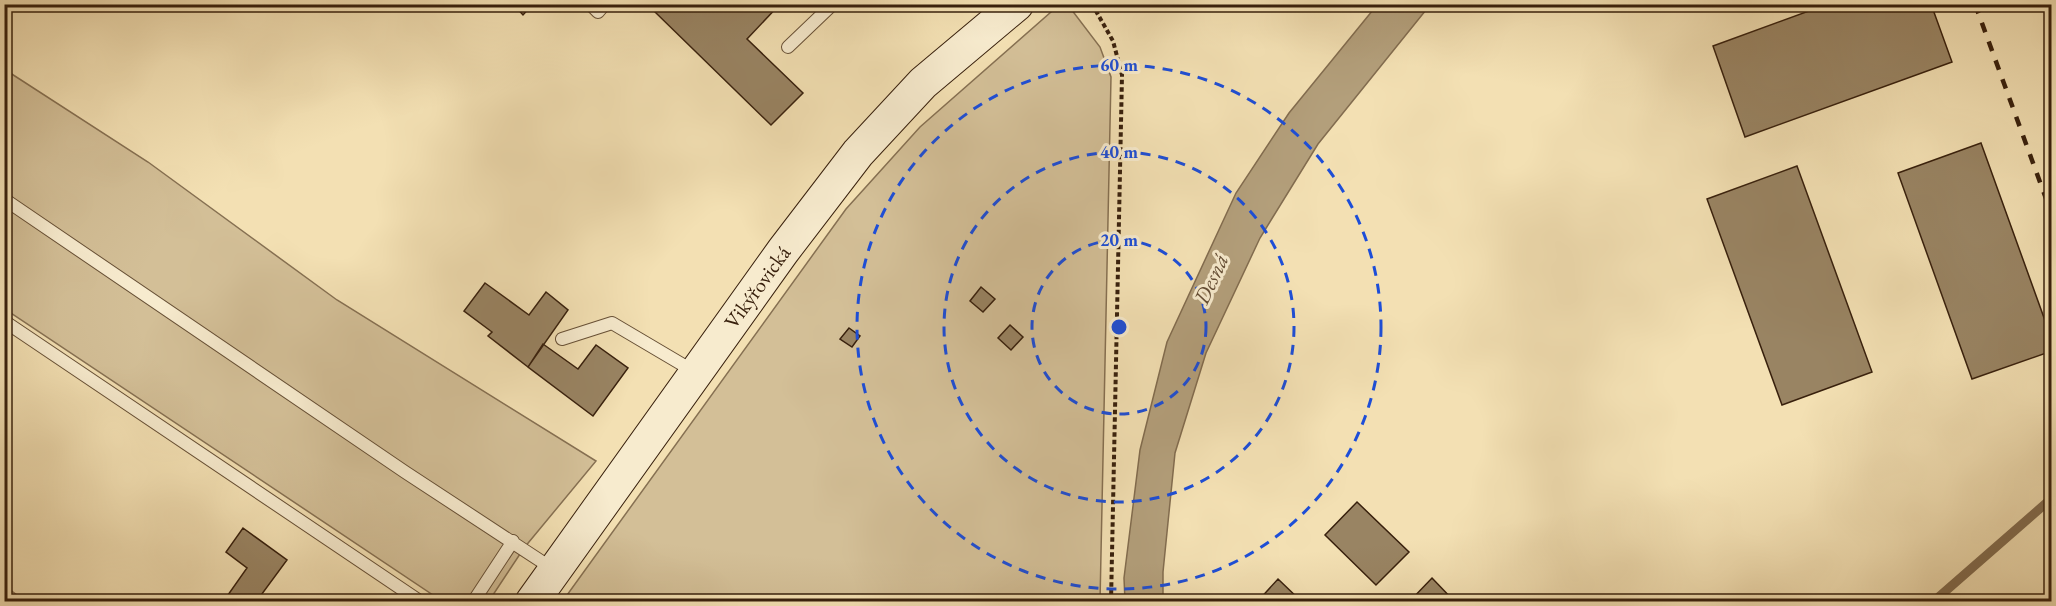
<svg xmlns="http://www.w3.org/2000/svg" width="2056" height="606" viewBox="0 0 2056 606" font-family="'EB Garamond',serif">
	<rect width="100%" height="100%" fill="#f3e0b3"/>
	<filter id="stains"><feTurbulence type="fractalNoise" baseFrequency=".00333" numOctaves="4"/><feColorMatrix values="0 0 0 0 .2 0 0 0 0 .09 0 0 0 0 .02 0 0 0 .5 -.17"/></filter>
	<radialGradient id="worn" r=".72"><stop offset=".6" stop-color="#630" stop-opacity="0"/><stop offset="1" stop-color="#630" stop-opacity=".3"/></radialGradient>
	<path fill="#d3bf97" stroke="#867052" stroke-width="1.5" d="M 1059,5 L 1068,5 L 1100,47 L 1111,77 L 1100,601 L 562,602 L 846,209 L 920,127 Z
		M 4,69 L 148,162 L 337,300 L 596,461 L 524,548 L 489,601 L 442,601 L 5,309 Z
		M 5,586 L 25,601 L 5,601 Z"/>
	<path fill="#b39f7b" stroke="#826c4f" stroke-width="1.5" d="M 1377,5 L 1430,5 L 1318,144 L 1260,238 L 1206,353 L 1175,453 L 1163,572 L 1163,601 L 1125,601 L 1124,578 L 1140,450 L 1167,342 L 1236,193 L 1289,113 Z"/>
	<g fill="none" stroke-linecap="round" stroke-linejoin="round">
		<path stroke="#826c4f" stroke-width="9" d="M 1933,602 L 2052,498"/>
	</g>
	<path fill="#998463" stroke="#38200d" stroke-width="1.5" d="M 513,4 L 533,4 L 523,15 Z
		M 662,4 L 780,4 L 747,39 L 803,93 L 771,125 L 655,12 Z
		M 1828,4 L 1931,4 L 1952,62 L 1745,137 L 1713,46 Z
		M 1981,143 L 2052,340 L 2052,351 L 1972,379 L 1898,173 Z
		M 1797,166 L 1872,372 L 1782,405 L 1707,199 Z
		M 485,283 L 529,315 L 546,292 L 568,310 L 528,367 L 488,336 L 492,332 L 464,311 Z
		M 981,287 L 995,299 L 983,312 L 970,301 Z
		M 1010,325 L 1023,337 L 1011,350 L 998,338 Z
		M 849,328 L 860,336 L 852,347 L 840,339 Z
		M 543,344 L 578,369 L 596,345 L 628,368 L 593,416 L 528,367 Z
		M 1357,502 L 1409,552 L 1376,585 L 1325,535 Z
		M 243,528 L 287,560 L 256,602 L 223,602 L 247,568 L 226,552 Z
		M 1432,578 L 1455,602 L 1409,602 Z
		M 1278,579 L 1302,602 L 1257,602 Z"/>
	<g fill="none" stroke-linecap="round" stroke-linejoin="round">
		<defs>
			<path id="lane" d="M 590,4 L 598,12 L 605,4
				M 788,47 L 833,4
				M 4,199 L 405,472 L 553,569
				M 4,321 L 421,602
				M 562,339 L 612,323 L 695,372
				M 473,602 L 513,541"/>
			<path id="secondary" d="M 532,602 L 783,251 L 858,153 L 923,83 L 1017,4"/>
		</defs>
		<use href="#lane" stroke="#675036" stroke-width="14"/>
		<use href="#secondary" stroke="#38200d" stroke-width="35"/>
		<path stroke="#38200d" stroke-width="4" stroke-dasharray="4.5 3" stroke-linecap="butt" d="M 1092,4 L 1113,41 L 1122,75 L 1111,602"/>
		<use href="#lane" stroke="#f7ebce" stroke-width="12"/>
		<use href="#secondary" stroke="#f7ebce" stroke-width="33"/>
		<path stroke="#38200d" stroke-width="4.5" stroke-dasharray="10 10" stroke-linecap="butt" d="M 1975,4 L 2052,215"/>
	</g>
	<g fill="none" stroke="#1d4ed8" stroke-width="3" stroke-dasharray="10 8">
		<circle cx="1119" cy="327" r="87"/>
		<circle cx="1119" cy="327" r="175"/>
		<circle cx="1119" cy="327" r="262"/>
	</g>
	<g text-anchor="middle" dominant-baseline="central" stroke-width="6" stroke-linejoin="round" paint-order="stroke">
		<g font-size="21" fill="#38200d" stroke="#f7ebce">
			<text transform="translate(757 287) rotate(-54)">Vikýřovická</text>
		</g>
		<g font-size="22" font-style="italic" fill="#634c34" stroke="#f7ebce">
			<text transform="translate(1211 279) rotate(-65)">Desná</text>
		</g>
	</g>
	<circle cx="1119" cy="327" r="9" fill="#1d4ed8" stroke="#f7ebce" stroke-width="3"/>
	<g font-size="18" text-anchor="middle" font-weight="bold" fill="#1d4ed8" stroke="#f7ebce" stroke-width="6" stroke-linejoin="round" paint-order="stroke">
		<text x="1119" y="71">60 m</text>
		<text x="1119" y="158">40 m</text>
		<text x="1119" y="246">20 m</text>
	</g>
	<rect width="2056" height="606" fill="none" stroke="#f3e0b3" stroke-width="24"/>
	<rect x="6" y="6" width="2044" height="594" fill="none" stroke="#38200d" stroke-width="3"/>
	<rect x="12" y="12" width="2032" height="582" fill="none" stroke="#38200d" stroke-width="1.5"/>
	<rect width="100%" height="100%" filter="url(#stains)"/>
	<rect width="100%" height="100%" fill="url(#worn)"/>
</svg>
